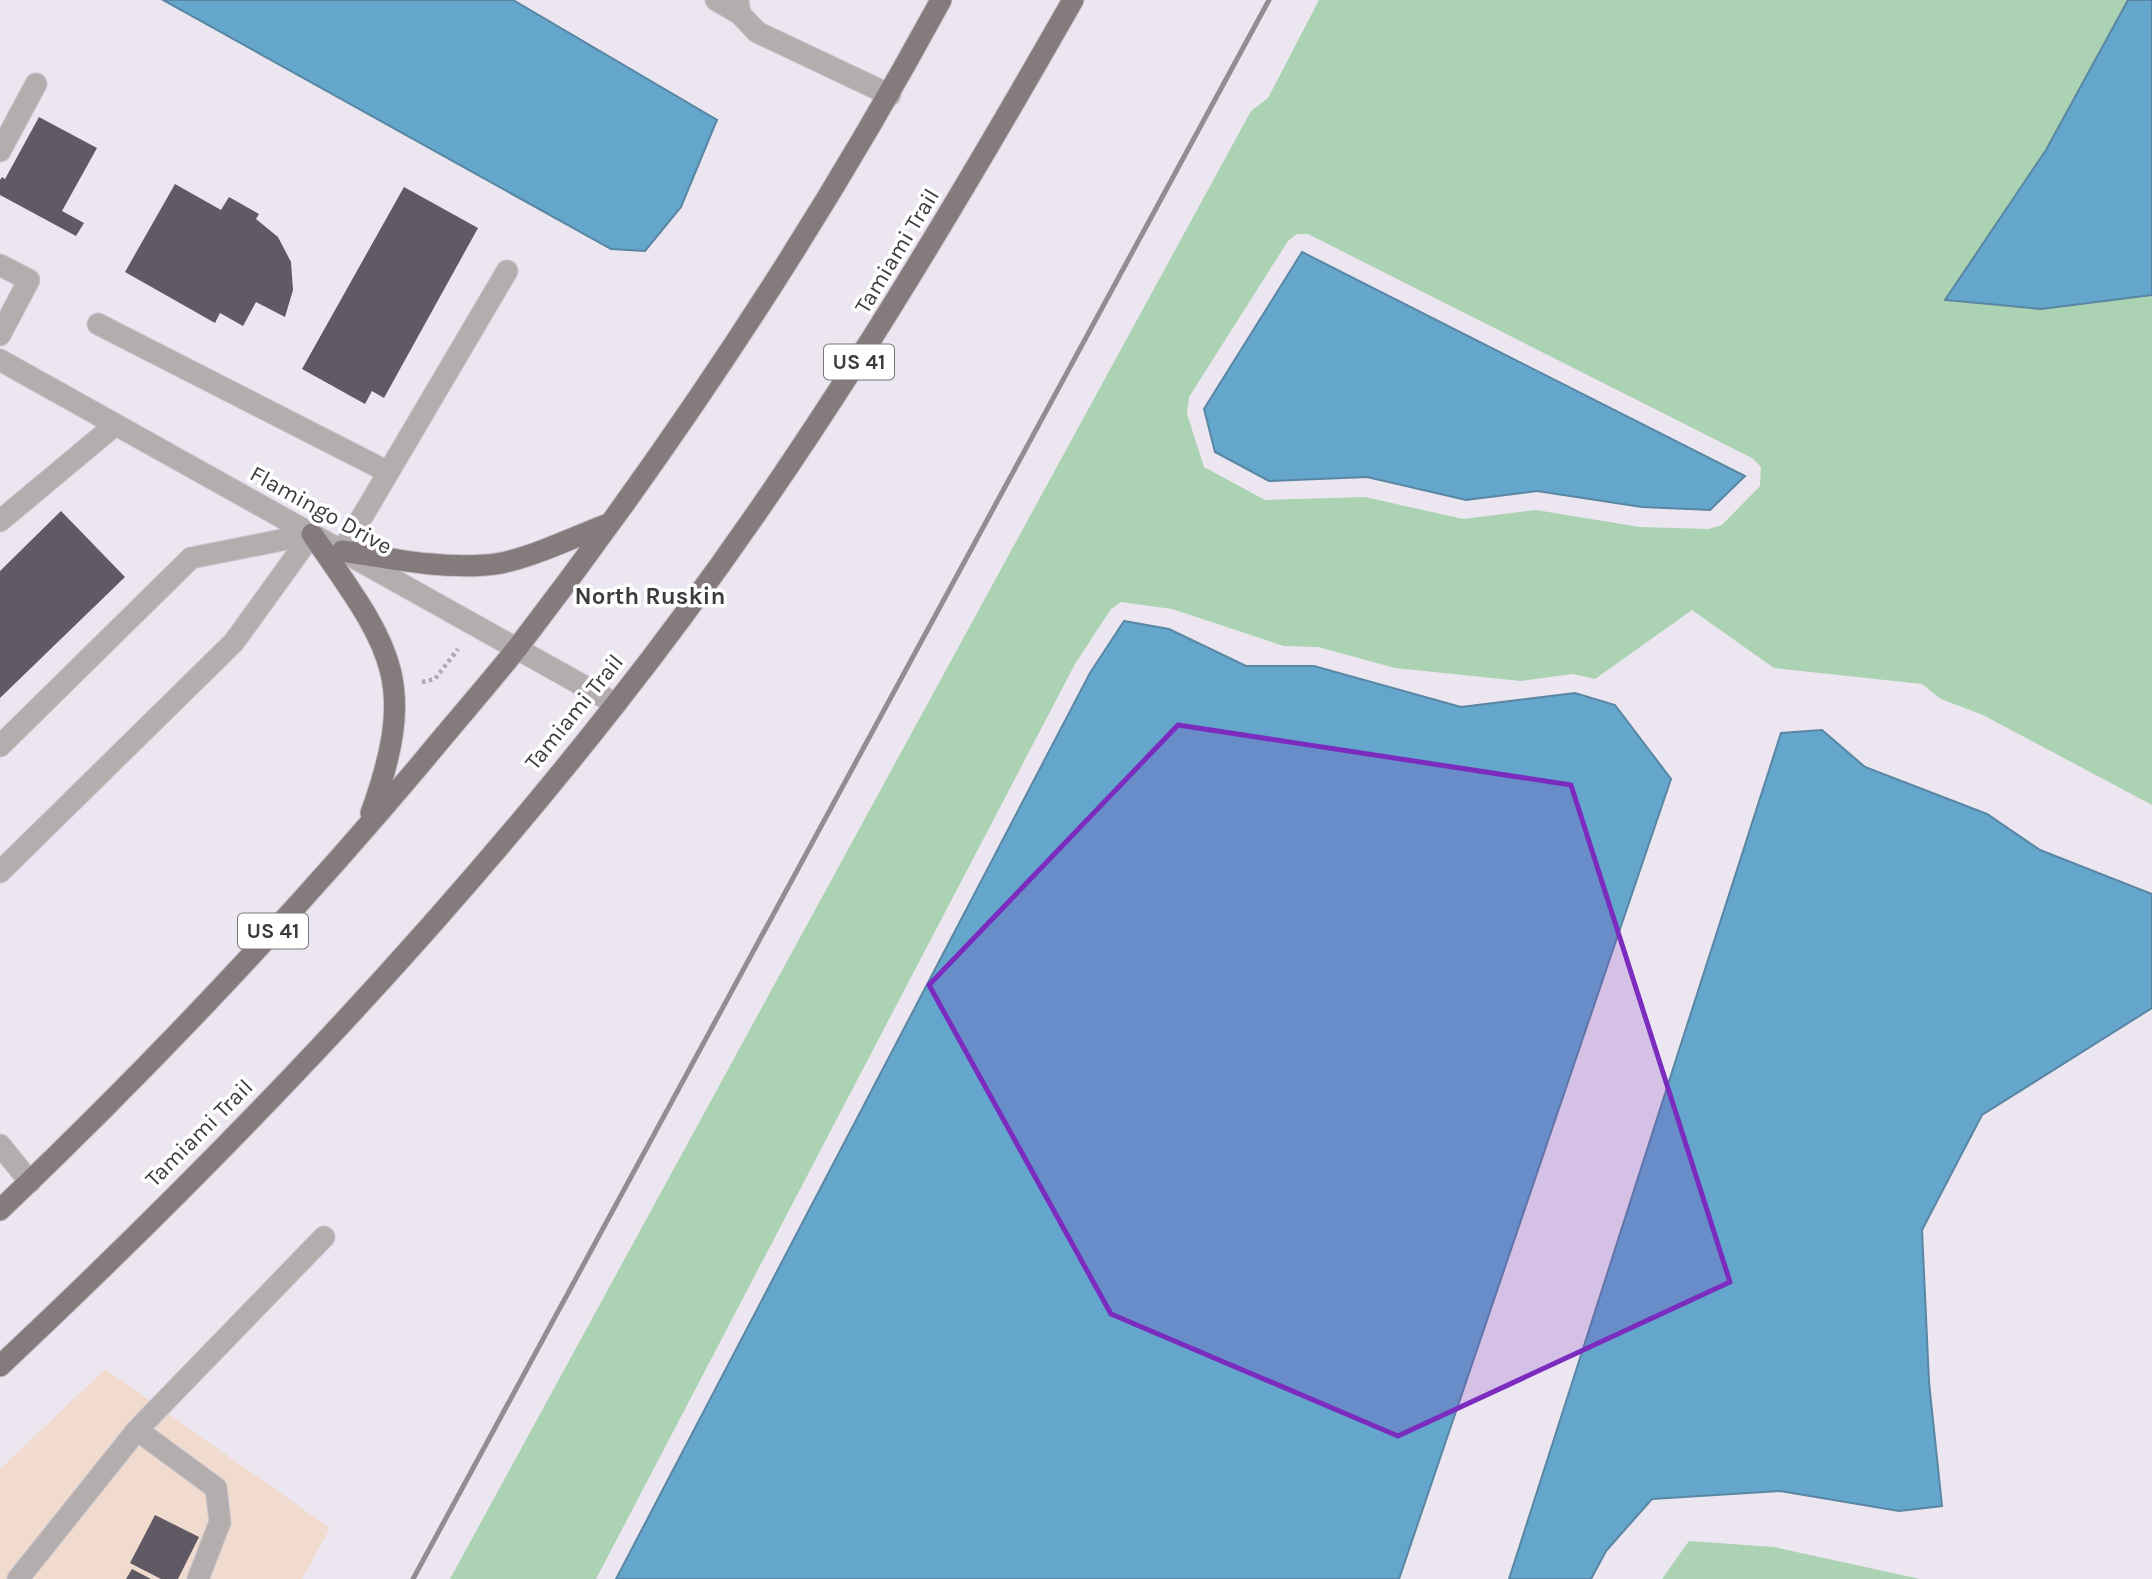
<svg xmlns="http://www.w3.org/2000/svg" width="2152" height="1579" viewBox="0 0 2152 1579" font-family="Karla,sans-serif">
	<rect width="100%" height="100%" fill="#ece6f1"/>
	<path fill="#f1dace" d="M 105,1369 L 330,1528 L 302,1579 L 0,1579 L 0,1469 Z"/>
	<path fill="#abd2b2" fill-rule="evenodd" d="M 1319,0 L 2128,0 L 2046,150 L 1945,299 L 2041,309 L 2152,295 L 2152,805 L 1983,715 L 1941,699 L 1922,684 L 1774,668 L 1692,610 L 1595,679 L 1573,674 L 1521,681 L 1395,668 L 1318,647 L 1284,646 L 1172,609 L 1121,602 L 1111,609 L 1075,664 L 596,1579 L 450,1579 L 1251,111 L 1268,98 ZM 1297,234 L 1308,234 L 1752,458 L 1761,467 L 1760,486 L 1722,525 L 1709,529 L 1640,527 L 1536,510 L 1463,519 L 1365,497 L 1265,500 L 1204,467 L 1187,414 L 1189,397 L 1288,241 Z
		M 1689,1541 L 1774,1547 L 1920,1579 L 1662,1579 Z"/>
	<path fill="#65a6cc" stroke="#5986a2" stroke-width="2" d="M 163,0 L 513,0 L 717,120 L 681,207 L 645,251 L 611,249 Z
		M 2128,0 L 2152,0 L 2152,295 L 2041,309 L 1945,300 L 2046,150 Z
		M 1302,252 L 1745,476 L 1710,510 L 1642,507 L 1537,491 L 1466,500 L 1367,477 L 1269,481 L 1215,452 L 1204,409 Z
		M 1124,621 L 1169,629 L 1246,666 L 1314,666 L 1461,707 L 1575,693 L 1615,705 L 1671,779 L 1399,1579 L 616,1579 L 1090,673 Z
		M 1822,730 L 1865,767 L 1987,814 L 2040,850 L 2152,894 L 2152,1008 L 1982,1115 L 1922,1230 L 1929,1382 L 1942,1506 L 1899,1511 L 1780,1491 L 1652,1499 L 1606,1551 L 1591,1579 L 1509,1579 L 1781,733 Z"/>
	<path fill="#5f5a63" d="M 39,117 L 97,148 L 62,211 L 84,223 L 76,236 L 0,195 L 0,180 L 2,177 L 5,179 Z
		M 175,184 L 221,210 L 229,197 L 259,214 L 256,219 L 278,237 L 291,262 L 293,290 L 285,317 L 256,302 L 243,326 L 220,313 L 215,323 L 125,272 Z
		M 404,187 L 478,228 L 384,398 L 372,391 L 365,404 L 302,369 Z
		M 61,511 L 125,577 L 0,698 L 0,571 Z
		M 155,1515 L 199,1537 L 178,1579 L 161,1579 L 130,1563 Z
		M 132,1569 L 151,1579 L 126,1579 Z"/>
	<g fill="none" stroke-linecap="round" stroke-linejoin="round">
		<defs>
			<path id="minor" d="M 716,0 L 740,14
				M 738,0 L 740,14 L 757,32 L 890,95
				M 0,151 L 36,84
				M 0,265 L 29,280 L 0,335
				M 98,324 L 388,472
				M 0,360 L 616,704
				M 0,521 L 115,425
				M 342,551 L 507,271
				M 0,746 L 191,558 L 312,534
				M 0,872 L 234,642 L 312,534
				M 0,1145 L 30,1182
				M 137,1430 L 216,1488 L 220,1522 L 198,1579
				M 18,1579 L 137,1430 L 324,1237"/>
			<path id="major" d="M 312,534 C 389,646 420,677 371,813
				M 342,551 C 389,558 438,569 486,565 C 522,563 573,537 608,524
				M 0,1210 C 149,1068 291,918 424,760 C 455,722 488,685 518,647 C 674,444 819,225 941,0
				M 0,1366 C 219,1160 429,942 615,705 C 789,485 934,244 1073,0"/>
		</defs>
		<use href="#minor" stroke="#c9c4cd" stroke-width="23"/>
		<use href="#major" stroke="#c9c4cd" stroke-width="23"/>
		<path stroke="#aea9b2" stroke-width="4.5" stroke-dasharray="3.5 3.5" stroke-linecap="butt" d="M 422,682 L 435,679 L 458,649"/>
		<use href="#minor" stroke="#b3adad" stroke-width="21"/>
		<use href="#major" stroke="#867b7c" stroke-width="21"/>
		<path stroke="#918d94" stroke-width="5" d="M 413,1579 L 1269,0"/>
	</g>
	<path fill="#7b2cbf" fill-opacity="0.2" stroke="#7b2cbf" stroke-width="5" stroke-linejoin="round" d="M 1178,725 L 1571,785 L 1730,1282 L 1398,1436 L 1111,1314 L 929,985 Z"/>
	<g text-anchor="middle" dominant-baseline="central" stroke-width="7" stroke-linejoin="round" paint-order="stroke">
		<g fill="#fff" stroke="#777679" stroke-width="2">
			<rect x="824" y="344.5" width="70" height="35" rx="5"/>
			<rect x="238" y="913.5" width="70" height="35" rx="5"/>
		</g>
		<g font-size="21" font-weight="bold" fill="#3d3b3f">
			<text x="859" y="362">US 41</text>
			<text x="273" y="931">US 41</text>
		</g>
		<g font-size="23" fill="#3d3b3f" stroke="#fff">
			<text transform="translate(897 251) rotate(-59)">Tamiami Trail</text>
			<text transform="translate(321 510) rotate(29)">Flamingo Drive</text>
			<text transform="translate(574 712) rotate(-51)">Tamiami Trail</text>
			<text transform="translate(199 1133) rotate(-45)">Tamiami Trail</text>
		</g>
		<g font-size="24" font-weight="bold" fill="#3d3b3f" stroke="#fff">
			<text x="650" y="596">North Ruskin</text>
		</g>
	</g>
</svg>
